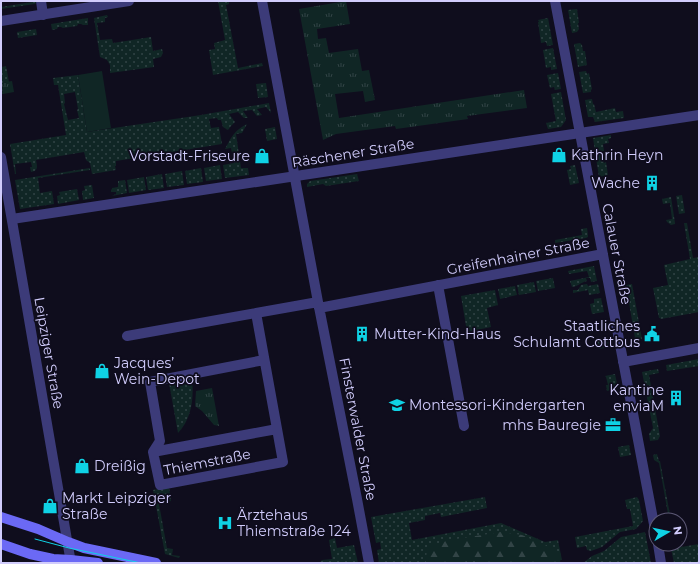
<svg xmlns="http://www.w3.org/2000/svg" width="700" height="564" viewBox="0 0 700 564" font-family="Montserrat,sans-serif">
	<defs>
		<pattern id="grass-dots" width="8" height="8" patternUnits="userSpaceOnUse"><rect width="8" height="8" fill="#102625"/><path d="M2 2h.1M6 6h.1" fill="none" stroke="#324446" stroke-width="1.8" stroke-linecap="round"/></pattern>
		<pattern id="forest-firs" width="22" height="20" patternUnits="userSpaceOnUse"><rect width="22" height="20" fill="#102625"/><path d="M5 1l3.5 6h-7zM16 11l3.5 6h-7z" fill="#324446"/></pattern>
		<pattern id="park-tufts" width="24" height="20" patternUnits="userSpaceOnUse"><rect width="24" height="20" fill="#102625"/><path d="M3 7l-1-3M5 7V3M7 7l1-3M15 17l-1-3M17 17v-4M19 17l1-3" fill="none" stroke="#324446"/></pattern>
	</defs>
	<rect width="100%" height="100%" fill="#0f0d1d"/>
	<path fill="url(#grass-dots)" fill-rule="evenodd" d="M 38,1 L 35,4 L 1,9 L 1,7 Z
		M 218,1 L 229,1 L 229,4 L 226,5 L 238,68 L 262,63 L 263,66 L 213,75 L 209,50 L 215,49 L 214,43 L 225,40 Z
		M 577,9 L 579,23 L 578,23 L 579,29 L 577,32 L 572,33 L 568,10 Z
		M 107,15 L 108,17 L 105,18 L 105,22 L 97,23 L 100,40 L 112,39 L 113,43 L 151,37 L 153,51 L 162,49 L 163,53 L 161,57 L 153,59 L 154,67 L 110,73 L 110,65 L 107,60 L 100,57 L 94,18 Z
		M 88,18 L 88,25 L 83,25 L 81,24 L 78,24 L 77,26 L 63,28 L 61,27 L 58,27 L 57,29 L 52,30 L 51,24 Z
		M 548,18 L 553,45 L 547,46 L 546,42 L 541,43 L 538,22 L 539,22 L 538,20 Z
		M 36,29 L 37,35 L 18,38 L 17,32 Z
		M 580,43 L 582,45 L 583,51 L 585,51 L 587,65 L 578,67 L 574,44 Z
		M 553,48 L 557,69 L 551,70 L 551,67 L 546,68 L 543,50 Z
		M 1,61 L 2,67 L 6,66 L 9,82 L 2,83 L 3,94 L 2,94 L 2,95 Z
		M 586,71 L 587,74 L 589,73 L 592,89 L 591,90 L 591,92 L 583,93 L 579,72 Z
		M 558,73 L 561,89 L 555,90 L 554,87 L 550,88 L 547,75 Z
		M 78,75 L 87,132 L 201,115 L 269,103 L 271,113 L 266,107 L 257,109 L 262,115 L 257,116 L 252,110 L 243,111 L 248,118 L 244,118 L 238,112 L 229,114 L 235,122 L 231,126 L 228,130 L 223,127 L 221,120 L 218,120 L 217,118 L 209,119 L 211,128 L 219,127 L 222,144 L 116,161 L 116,166 L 115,166 L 116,170 L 92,174 L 90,163 L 86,160 L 84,152 L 36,160 C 37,166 39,171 31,172 L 30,167 L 32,167 L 31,162 L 15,164 L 16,174 L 15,174 L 10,144 L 66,135 L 58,85 L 54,85 L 53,78 ZM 75,92 L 78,109 L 77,110 L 79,118 L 68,120 L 64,104 L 65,103 L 64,94 Z
		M 266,83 L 268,97 L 258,98 L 256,84 Z
		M 561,92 L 566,120 L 561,127 L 548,129 L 546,123 L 556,121 L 551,94 Z
		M 592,99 L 593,104 L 594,104 L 596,112 L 615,108 L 616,112 L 623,111 L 624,118 L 595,122 L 593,117 L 588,117 L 585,100 Z
		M 247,124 L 242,133 L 236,134 L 241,168 L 248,168 L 249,175 L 225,178 L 223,165 L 234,163 L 231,148 L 225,149 C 232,136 234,131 247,124 Z
		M 275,127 L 277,139 L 267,141 L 265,129 Z
		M 611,135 L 611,138 L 608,139 L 609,143 L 603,144 L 604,151 L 602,151 L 604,163 L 606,162 L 608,175 L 599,177 L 593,138 Z
		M 220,165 L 222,179 L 206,181 L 204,168 Z
		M 575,165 L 579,183 L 570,185 L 567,170 L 571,169 L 570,166 Z
		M 90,168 L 90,170 L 38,178 L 40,193 L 52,191 L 54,204 L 20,209 L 15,180 Z
		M 201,168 L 203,182 L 187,184 L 185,171 Z
		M 182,171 L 184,185 L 167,187 L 165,174 Z
		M 162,174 L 164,188 L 148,190 L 146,177 Z
		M 357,174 L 359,181 L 326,186 L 323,184 L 307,187 L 307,184 L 310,181 Z
		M 144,177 L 146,190 L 129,193 L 127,180 Z
		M 125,180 L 127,193 L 112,196 L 116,194 L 116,192 L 111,192 L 111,190 L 112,189 L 112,188 L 118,187 L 118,181 Z
		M 92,185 L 94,198 L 83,200 L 82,191 L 85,190 L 84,186 Z
		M 77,189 L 79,200 L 58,204 L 57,196 L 60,195 L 59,192 Z
		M 682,195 L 685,213 L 679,214 L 676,196 Z
		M 671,197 L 675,223 L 675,224 L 671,225 L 667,222 L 666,220 L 672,219 L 670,203 L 663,204 L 662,199 Z
		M 684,223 L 687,223 L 693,258 L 699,257 L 699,312 L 661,319 L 660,318 L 659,318 L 653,288 L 668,285 L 664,265 L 690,259 Z
		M 587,228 L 588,235 L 588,237 L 586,238 L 555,243 L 555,240 L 582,235 L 581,229 Z
		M 594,266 L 597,281 L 591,282 L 590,278 L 586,278 L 587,281 C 579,283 579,286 572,287 L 570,281 L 589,277 L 587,271 L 569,274 L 568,271 Z
		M 553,278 L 555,288 L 538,291 L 536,281 Z
		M 534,282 L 536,292 L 519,295 L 517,285 Z
		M 587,284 L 588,286 L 598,284 L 600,293 L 589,295 L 588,290 L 573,293 L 573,290 L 578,290 L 581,285 Z
		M 632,284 L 642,339 L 636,344 L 626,285 Z
		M 515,286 L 517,295 L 500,299 L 498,289 Z
		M 495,290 L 498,305 L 487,308 L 491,327 L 467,332 L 461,296 Z
		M 601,298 L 604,312 L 592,314 L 590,304 L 594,303 L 594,299 Z
		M 608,337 L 610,347 L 599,349 L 597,339 Z
		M 699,359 L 699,366 L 667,371 L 666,365 Z
		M 658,369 L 659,373 L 649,375 L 660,436 L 658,440 L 650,441 L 649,434 L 653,428 L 642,372 Z
		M 615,374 L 618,388 L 607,391 L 606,385 L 608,385 L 606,377 L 605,376 Z
		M 192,379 C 194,397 192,419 178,433 L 169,383 Z
		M 629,445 L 631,455 L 620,457 L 618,447 Z
		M 657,454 L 659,461 L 660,461 L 671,520 L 666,520 L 668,514 L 659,463 L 654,460 L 653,455 Z
		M 169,487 L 171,501 L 159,504 L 167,548 L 173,549 L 172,555 L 180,556 L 179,558 L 165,554 L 153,490 Z
		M 485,497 L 487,508 L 441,517 L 440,513 L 425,516 L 425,520 L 409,523 L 412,540 L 501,523 L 545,542 L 558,540 L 562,560 L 559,560 L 559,563 L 379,563 L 377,550 L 381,549 L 380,542 L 376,543 L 371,517 Z
		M 637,497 L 639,500 L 643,521 L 636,529 L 620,532 L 602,547 L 591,551 L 587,550 L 586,546 L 577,548 L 575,537 L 633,526 L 630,509 L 627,509 L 625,500 Z
		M 645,532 L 651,563 L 583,563 L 592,556 L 604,551 L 621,537 Z
		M 335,538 L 337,548 L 354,545 L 358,563 L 319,563 L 322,560 L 332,559 L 329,540 Z
		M 670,544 L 674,544 L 675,548 L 699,544 L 699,563 L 674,563 Z"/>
	<path fill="url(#forest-firs)" d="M 501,532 L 522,535 L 549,547 L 561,554 L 560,563 L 483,563 L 470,560 L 460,563 L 429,563 L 426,562 L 427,546 L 450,540 Z"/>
	<path fill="url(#park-tufts)" d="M 346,1 L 350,24 L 317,29 L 318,39 L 326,38 L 329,53 L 358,49 L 362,71 L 369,70 L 375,100 L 365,102 L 363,91 L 335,94 L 339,118 L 524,90 L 527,108 L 467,116 L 468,119 L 396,129 L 395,126 L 336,134 L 323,140 L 299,9 Z
		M 12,81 L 14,92 L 3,94 L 2,83 Z
		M 212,388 L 219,426 L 214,425 L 202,411 L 195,406 L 196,391 Z"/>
	<path fill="#102625" d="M 102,71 L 111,128 L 87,132 L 78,75 Z"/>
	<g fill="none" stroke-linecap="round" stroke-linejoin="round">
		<path stroke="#3c3b79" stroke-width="10" d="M 41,1 L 43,15
			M 262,1 L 318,302 L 357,499 L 369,563
			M 555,1 L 656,535
			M 12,219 L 699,115
			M 438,285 L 464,426
			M 319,308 L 603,254
			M 256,313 L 283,462 L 160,485 L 153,452 L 160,441 L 150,382 L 264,360
			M 127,336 L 318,302
			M 623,362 L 699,348
			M 153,452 L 277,429
			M 658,544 L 661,563"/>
		<path stroke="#3c3b79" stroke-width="10" d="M 1,21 L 129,1
			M 1,157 L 71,563"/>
		<path stroke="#6b69f5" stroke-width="10" d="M 1,517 L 38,529 L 68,542 L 84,548 L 156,563
			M 1,544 L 30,554 L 53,559 L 71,560 L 98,563"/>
		<path stroke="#0fd2e5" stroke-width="1" d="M 35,539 L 69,548 L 141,563"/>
	</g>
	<defs>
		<symbol id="shop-bare" viewBox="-9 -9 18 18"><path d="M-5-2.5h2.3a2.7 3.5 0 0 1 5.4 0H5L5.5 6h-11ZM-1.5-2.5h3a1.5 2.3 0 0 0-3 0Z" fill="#0fd2e5" stroke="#0f0d1d" stroke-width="2.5" paint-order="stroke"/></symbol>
		<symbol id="building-bare" viewBox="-9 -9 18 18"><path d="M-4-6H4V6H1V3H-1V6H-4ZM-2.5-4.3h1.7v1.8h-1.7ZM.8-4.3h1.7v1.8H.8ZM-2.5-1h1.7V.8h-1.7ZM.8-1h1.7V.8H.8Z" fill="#0fd2e5" stroke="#0f0d1d" stroke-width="2.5" paint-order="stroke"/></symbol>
		<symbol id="civic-bare" viewBox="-9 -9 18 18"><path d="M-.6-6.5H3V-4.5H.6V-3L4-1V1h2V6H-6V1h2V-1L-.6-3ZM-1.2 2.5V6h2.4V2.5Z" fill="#0fd2e5" stroke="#0f0d1d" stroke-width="2.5" paint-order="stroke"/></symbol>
		<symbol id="school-bare" viewBox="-9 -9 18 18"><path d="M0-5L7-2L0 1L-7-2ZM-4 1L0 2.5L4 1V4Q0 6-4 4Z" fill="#0fd2e5" stroke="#0f0d1d" stroke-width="2.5" paint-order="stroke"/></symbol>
		<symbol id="office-bare" viewBox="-9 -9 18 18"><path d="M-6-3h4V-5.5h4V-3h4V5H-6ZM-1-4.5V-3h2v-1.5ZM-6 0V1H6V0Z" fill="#0fd2e5" stroke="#0f0d1d" stroke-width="2.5" paint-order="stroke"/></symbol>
		<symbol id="hospital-bare" viewBox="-9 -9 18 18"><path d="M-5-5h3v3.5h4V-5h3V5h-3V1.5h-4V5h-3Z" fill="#0fd2e5" stroke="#0f0d1d" stroke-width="2.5" paint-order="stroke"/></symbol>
	</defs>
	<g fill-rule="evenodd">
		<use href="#shop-bare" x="548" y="144" width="22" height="22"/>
		<use href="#shop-bare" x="251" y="145" width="22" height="22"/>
		<use href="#building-bare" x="641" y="172" width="22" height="22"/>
		<use href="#building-bare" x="351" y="323" width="22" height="22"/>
		<use href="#civic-bare" x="641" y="323" width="22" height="22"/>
		<use href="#shop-bare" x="91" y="360" width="22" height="22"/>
		<use href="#building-bare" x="665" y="387" width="22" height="22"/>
		<use href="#school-bare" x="386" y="394" width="22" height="22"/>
		<use href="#office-bare" x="602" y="414" width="22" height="22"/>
		<use href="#shop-bare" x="71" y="455" width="22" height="22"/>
		<use href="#shop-bare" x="39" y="495" width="22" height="22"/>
		<use href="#hospital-bare" x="214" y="512" width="22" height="22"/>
	</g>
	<g text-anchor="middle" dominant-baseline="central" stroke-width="3.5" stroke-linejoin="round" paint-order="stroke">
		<g font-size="14" fill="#d1ccfc" stroke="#0f0d1d">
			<text transform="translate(353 153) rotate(-9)">Räschener Straße</text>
			<text transform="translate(617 254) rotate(79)">Calauer Straße</text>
			<text transform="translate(518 256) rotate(-11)">Greifenhainer Straße</text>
			<text transform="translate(49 353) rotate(80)">Leipziger Straße</text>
			<text transform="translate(358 429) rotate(79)">Finsterwalder Straße</text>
			<text transform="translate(207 462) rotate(-11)">Thiemstraße</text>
		</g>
		<g font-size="14" fill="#d1ccfc" stroke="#0f0d1d" text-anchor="start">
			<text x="571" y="155">Kathrin Heyn</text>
			<text x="250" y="156" text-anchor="end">Vorstadt-Friseure</text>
			<text x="640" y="183" text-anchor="end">Wache</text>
			<text x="640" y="326" text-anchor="end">Staatliches<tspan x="640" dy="16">Schulamt Cottbus</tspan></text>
			<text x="374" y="334">Mutter-Kind-Haus</text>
			<text x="114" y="363">Jacques’<tspan x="114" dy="16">Wein-Depot</tspan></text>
			<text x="664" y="390" text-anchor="end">Kantine<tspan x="664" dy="16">enviaM</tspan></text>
			<text x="409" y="405">Montessori-Kindergarten</text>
			<text x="601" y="425" text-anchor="end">mhs Bauregie</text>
			<text x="94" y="466">Dreißig</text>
			<text x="62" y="498">Markt Leipziger<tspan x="62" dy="16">Straße</tspan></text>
			<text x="237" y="515">Ärztehaus<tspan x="237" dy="16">Thiemstraße 124</tspan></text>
		</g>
	</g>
	<rect width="700" height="564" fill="none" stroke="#d1ccfc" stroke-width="4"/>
	<g transform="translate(668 532) rotate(81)"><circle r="19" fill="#0f0d1d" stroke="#5d5976"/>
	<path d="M0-3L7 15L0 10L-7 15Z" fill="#0fd2e5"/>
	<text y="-6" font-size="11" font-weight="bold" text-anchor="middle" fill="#d1ccfc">N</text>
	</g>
</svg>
